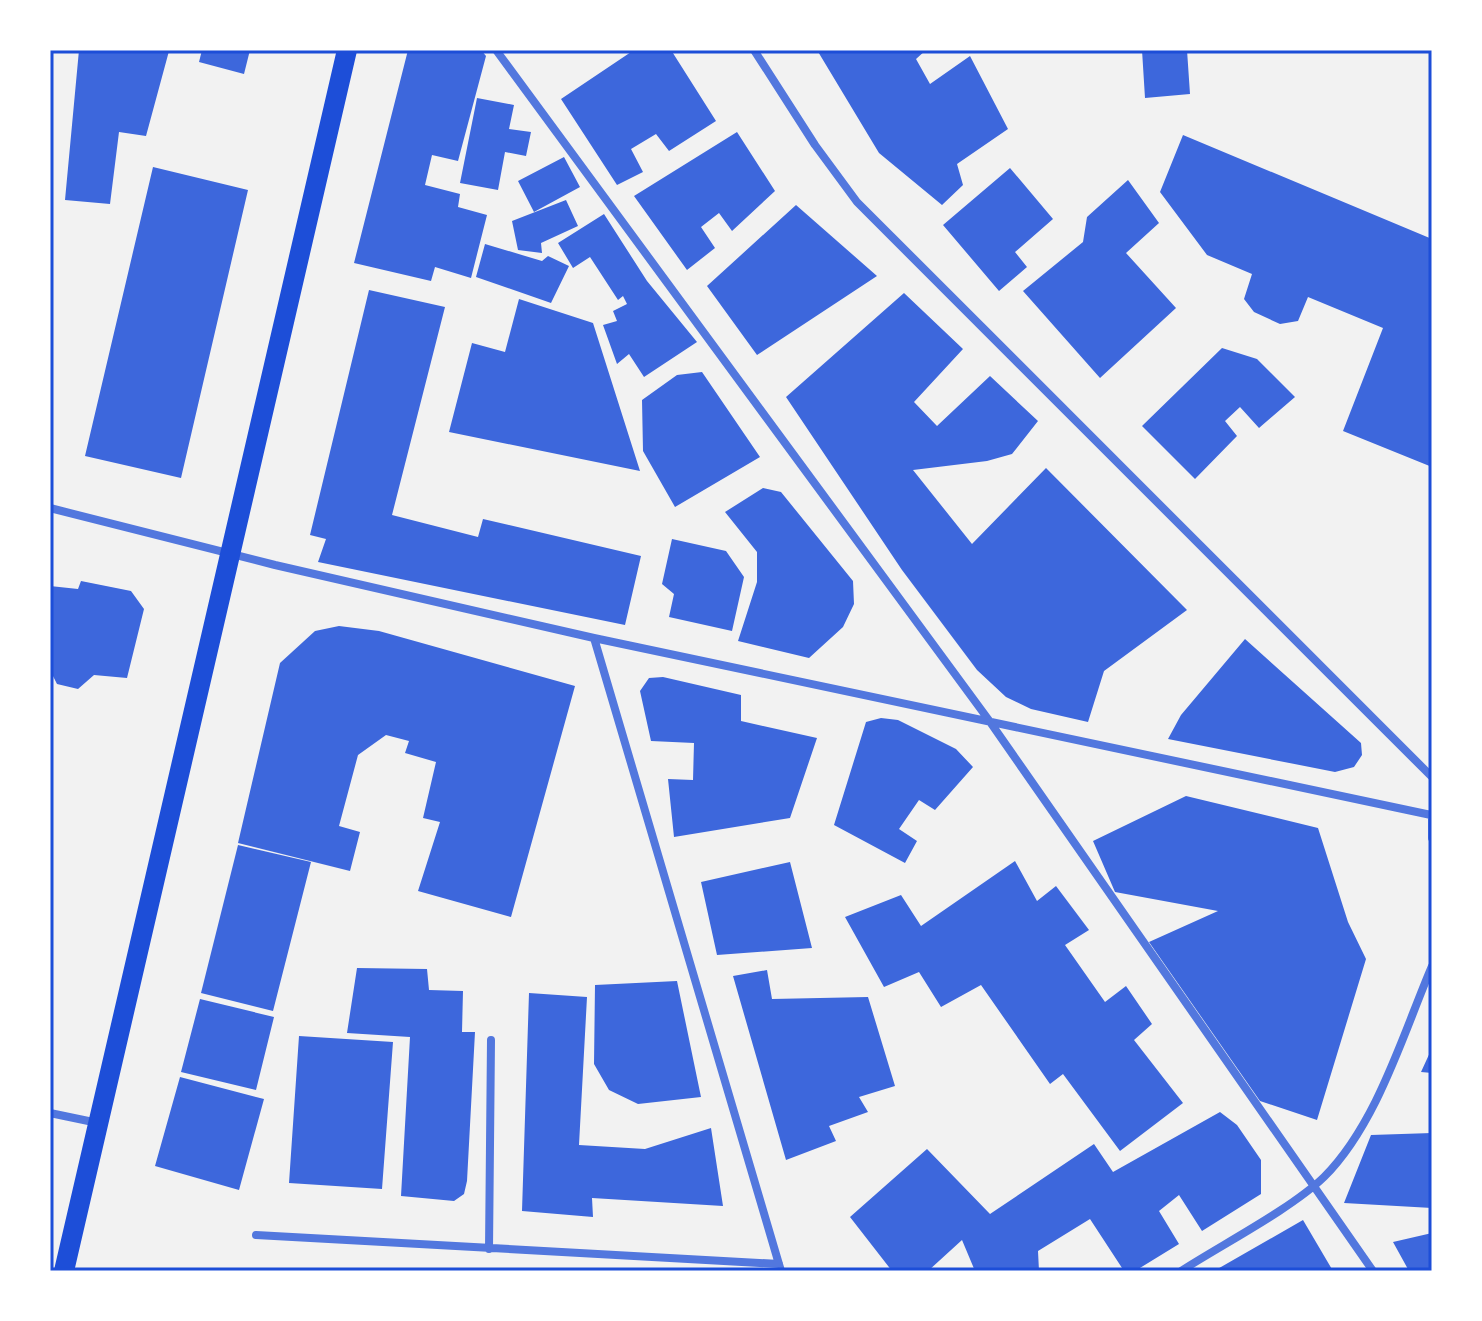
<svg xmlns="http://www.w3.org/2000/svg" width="1482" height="1321" viewBox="0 0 1482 1321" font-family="'Exo 2',sans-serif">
	<rect width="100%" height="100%" fill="#f2f2f2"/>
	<path fill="#3d67dc" d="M 79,50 L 169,51 L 146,136 L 119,132 L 110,204 L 65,200 Z
		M 202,50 L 250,50 L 244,74 L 199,62 Z
		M 408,50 L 481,50 L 486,56 L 458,161 L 432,155 L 425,185 L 460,194 L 458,207 L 487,215 L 471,278 L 435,267 L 431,281 L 354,263 Z
		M 634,50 L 671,50 L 716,121 L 669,151 L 656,134 L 631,149 L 643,172 L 617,185 L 561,99 Z
		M 817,50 L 926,50 L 916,59 L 930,84 L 970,56 L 1008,129 L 957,164 L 963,185 L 942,205 L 879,153 Z
		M 1142,50 L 1187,50 L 1190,94 L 1145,98 Z
		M 477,98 L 514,105 L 509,129 L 531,132 L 526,156 L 505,152 L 498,190 L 460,183 Z
		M 737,132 L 775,191 L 732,231 L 719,213 L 701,227 L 715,248 L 687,270 L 634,196 Z
		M 1183,135 L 1432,239 L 1432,467 L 1343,431 L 1383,328 L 1308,297 L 1298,321 L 1280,324 L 1254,312 L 1244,299 L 1252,274 L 1207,255 L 1160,192 Z
		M 564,157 L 580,187 L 534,212 L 518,181 Z
		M 153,167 L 248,190 L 181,478 L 85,456 Z
		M 1010,168 L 1053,219 L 1015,252 L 1027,267 L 999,291 L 943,225 Z
		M 1128,180 L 1159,223 L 1126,253 L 1176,308 L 1100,378 L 1023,291 L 1083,242 L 1087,217 Z
		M 566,200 L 578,226 L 541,243 L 542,253 L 518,250 L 512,221 Z
		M 796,205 L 877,276 L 757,355 L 707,286 Z
		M 604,214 L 647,281 L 697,342 L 644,377 L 629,354 L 617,364 L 603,325 L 617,321 L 613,311 L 627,304 L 623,296 L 618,300 L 590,257 L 573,268 L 558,243 Z
		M 485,244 L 542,261 L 548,256 L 569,266 L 551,303 L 476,277 Z
		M 369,290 L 445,307 L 392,515 L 478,537 L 483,519 L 641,556 L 625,625 L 318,562 L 326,539 L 310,535 Z
		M 904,293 L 963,349 L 914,402 L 937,426 L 990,376 L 1038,421 L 1012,454 L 987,461 L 913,470 L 972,544 L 1046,468 L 1187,610 L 1104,671 L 1088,722 L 1031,709 L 1006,697 L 977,670 L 902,570 L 786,397 Z
		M 519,299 L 593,323 L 640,471 L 449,432 L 472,343 L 505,352 Z
		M 1222,348 L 1257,359 L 1295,397 L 1259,428 L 1240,407 L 1225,421 L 1237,436 L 1195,479 L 1142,426 Z
		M 702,372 L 760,457 L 675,507 L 643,451 L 642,400 L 677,375 Z
		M 763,488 L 781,492 L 853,581 L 854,604 L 843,627 L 809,658 L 738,641 L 757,582 L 757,552 L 725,512 Z
		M 672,539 L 726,551 L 744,577 L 732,631 L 669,617 L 674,594 L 662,584 Z
		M 81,581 L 131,591 L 144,609 L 127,678 L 94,675 L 78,689 L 57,684 L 50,670 L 50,586 L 78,589 Z
		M 339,626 L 379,631 L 575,686 L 511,917 L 418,891 L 440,822 L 423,818 L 436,762 L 405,753 L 409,741 L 386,735 L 358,755 L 339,826 L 360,832 L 350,871 L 238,843 L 280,663 L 315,631 Z
		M 1245,639 L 1361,743 L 1362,755 L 1354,767 L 1335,772 L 1168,739 L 1181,715 Z
		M 663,677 L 741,695 L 741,721 L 817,738 L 790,818 L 674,837 L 668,779 L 693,780 L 694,743 L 651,741 L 640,691 L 649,678 Z
		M 881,718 L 898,720 L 956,749 L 973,767 L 935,810 L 919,800 L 899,829 L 917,841 L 905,863 L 834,825 L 866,722 Z
		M 1186,796 L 1318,828 L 1348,922 L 1366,959 L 1317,1120 L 1260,1101 L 1149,942 L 1218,911 L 1115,892 L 1093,841 Z
		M 238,845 L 311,862 L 273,1011 L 201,993 Z
		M 1015,861 L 1037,901 L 1056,886 L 1089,930 L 1065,945 L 1105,1002 L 1126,986 L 1152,1024 L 1134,1040 L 1183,1103 L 1120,1151 L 1063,1074 L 1050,1084 L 981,985 L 941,1007 L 919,972 L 884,987 L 845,917 L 901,895 L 921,926 Z
		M 790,862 L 812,948 L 717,955 L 701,882 Z
		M 357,968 L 427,969 L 429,990 L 463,991 L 462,1032 L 475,1032 L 467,1181 L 464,1194 L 454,1201 L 401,1196 L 410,1037 L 347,1033 Z
		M 767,970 L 772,999 L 868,997 L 895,1086 L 859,1097 L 868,1112 L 829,1126 L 836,1141 L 786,1160 L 733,976 Z
		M 677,981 L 701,1097 L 638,1104 L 609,1090 L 594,1064 L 595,985 Z
		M 529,993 L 587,997 L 579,1145 L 645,1149 L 711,1128 L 723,1206 L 592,1198 L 593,1217 L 522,1211 Z
		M 200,999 L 274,1017 L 256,1090 L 181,1072 Z
		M 299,1036 L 393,1042 L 382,1189 L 289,1183 Z
		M 1432,1048 L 1432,1073 L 1421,1072 Z
		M 180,1077 L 264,1099 L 239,1190 L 155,1166 Z
		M 1220,1112 L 1237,1125 L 1261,1160 L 1261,1194 L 1202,1231 L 1179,1195 L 1159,1211 L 1179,1244 L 1135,1271 L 1124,1271 L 1090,1219 L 1038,1251 L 1039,1271 L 975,1271 L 962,1240 L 928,1271 L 892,1271 L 850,1217 L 927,1149 L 990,1214 L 1094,1144 L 1113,1172 Z
		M 1432,1133 L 1432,1208 L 1344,1203 L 1371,1135 Z
		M 1303,1220 L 1333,1271 L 1214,1271 Z
		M 1432,1233 L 1432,1271 L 1409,1271 L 1393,1242 Z"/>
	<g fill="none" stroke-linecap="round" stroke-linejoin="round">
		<path stroke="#5277de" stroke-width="8" d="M 496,50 L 988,719 L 1373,1271
			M 754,50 L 815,145 L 857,202 L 1432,777
			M 50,508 L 275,565 L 594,638 L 1431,815
			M 594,638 L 781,1271
			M 1432,813 L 1432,838
			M 50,1113 L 98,1123
			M 256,1235 L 779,1264
			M 489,1249 L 491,1040
			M 1181,1271 C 1221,1245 1291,1209 1324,1177 C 1377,1124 1403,1034 1432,966"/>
		<path stroke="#1d4ed8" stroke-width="20" d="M 64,1271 L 347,50"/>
	</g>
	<rect width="1482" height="1321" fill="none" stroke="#ffffff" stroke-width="104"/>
	<rect x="52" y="52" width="1378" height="1217" fill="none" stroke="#1d4ed8" stroke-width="3"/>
</svg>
